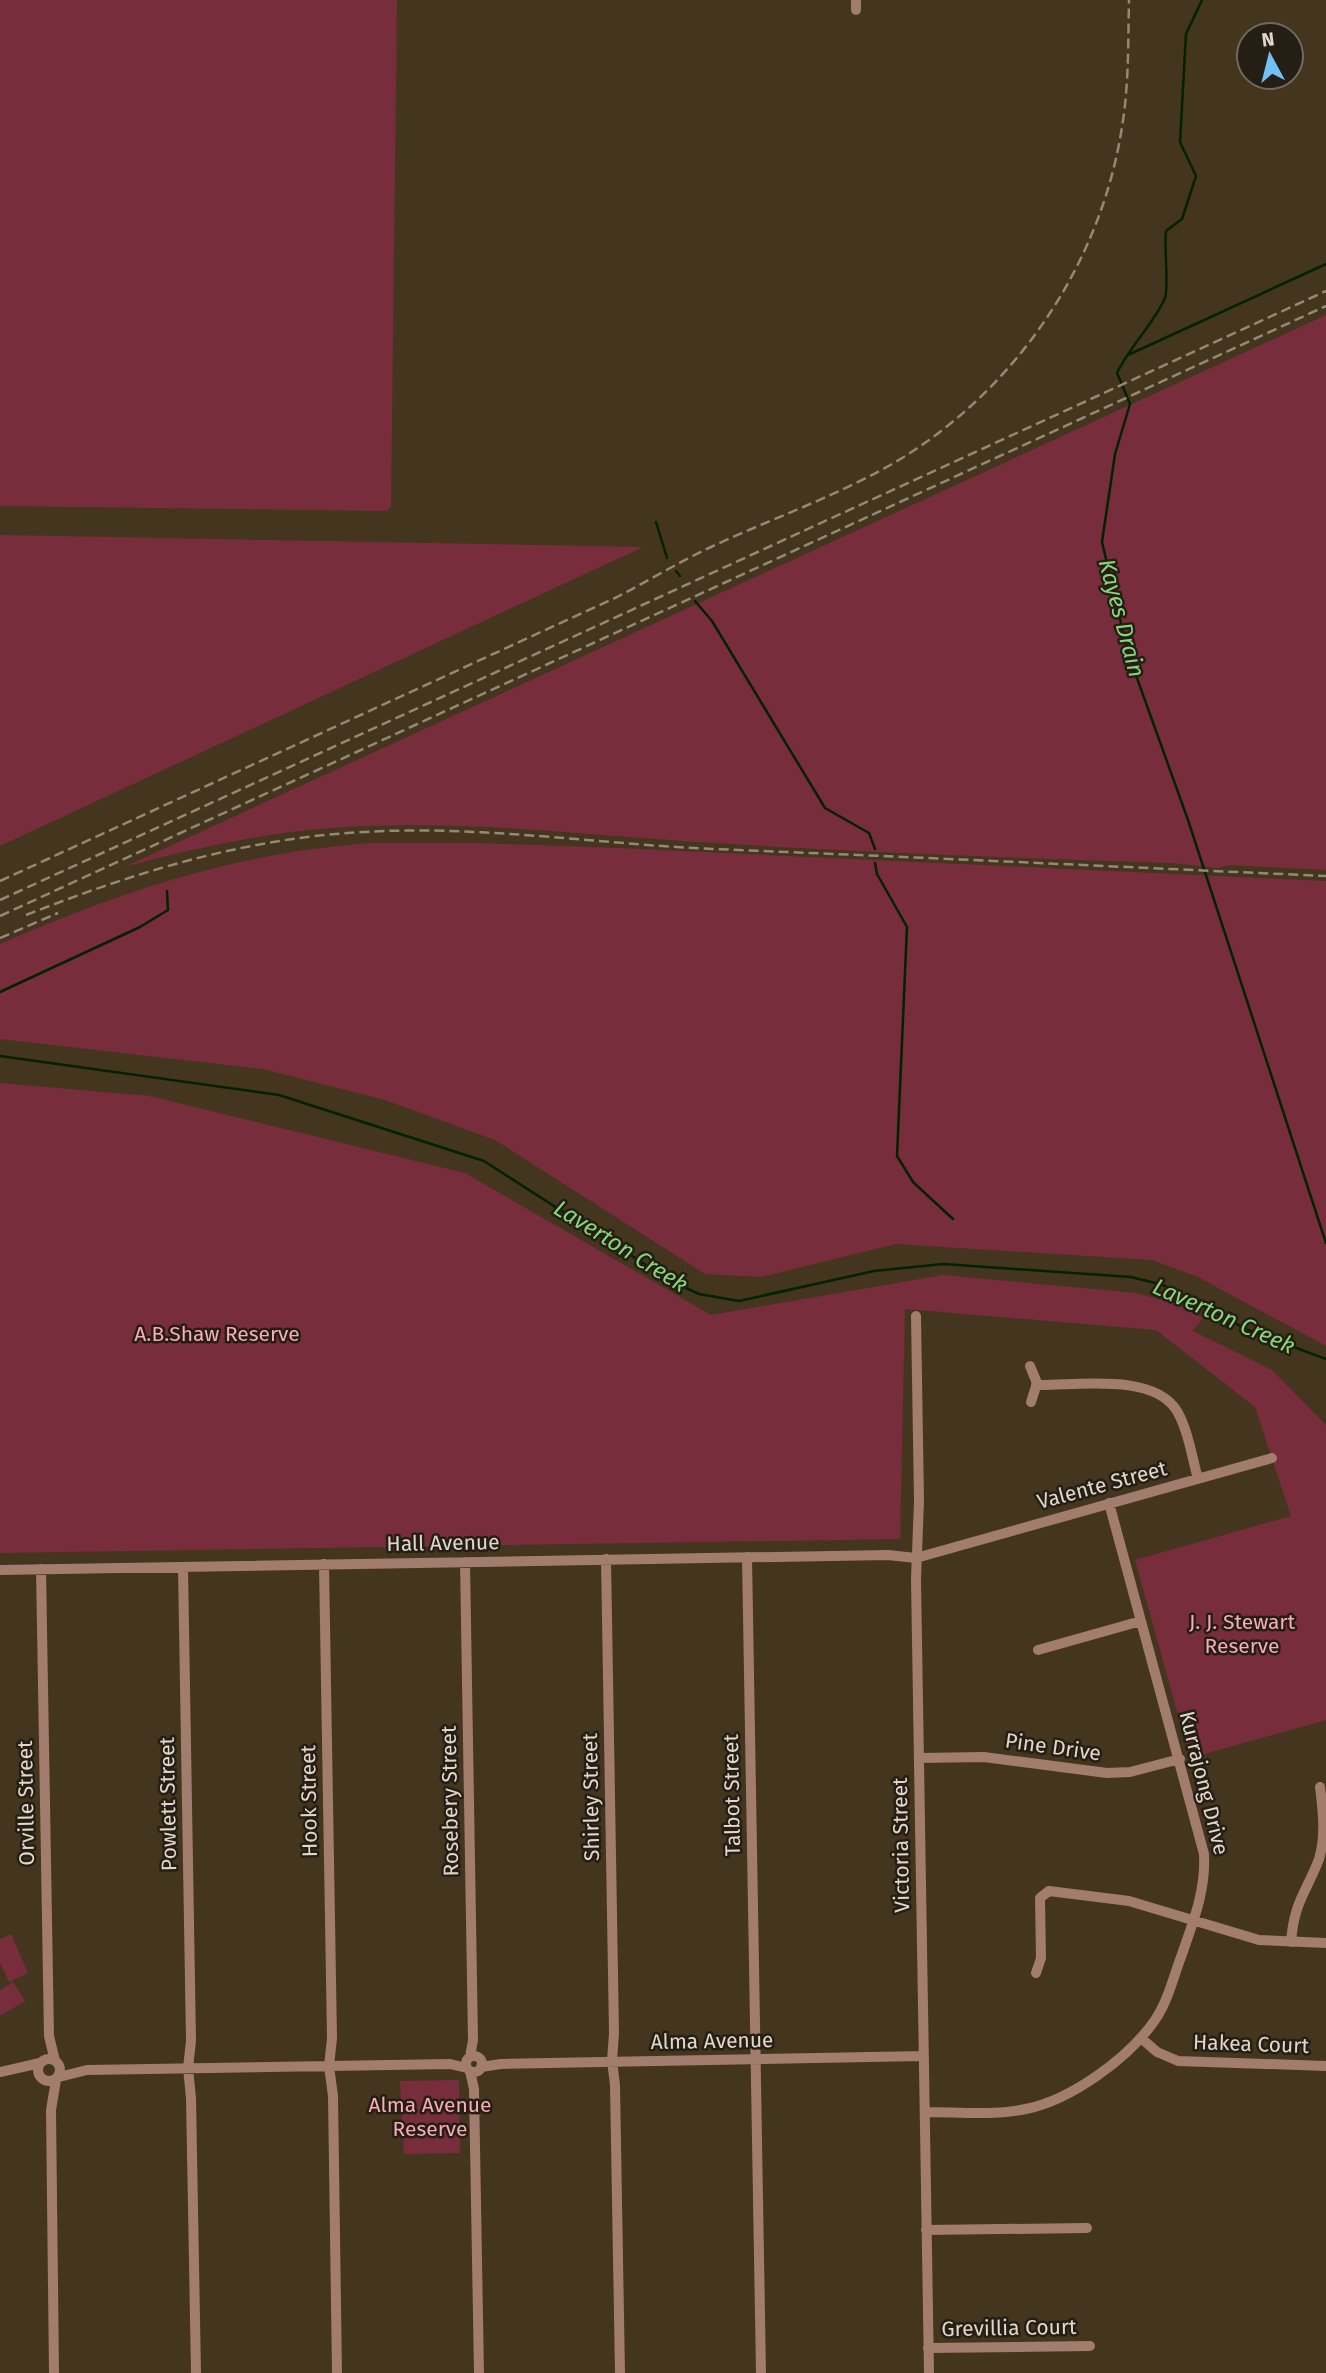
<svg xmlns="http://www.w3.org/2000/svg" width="1326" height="2373" viewBox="0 0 1326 2373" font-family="'Fira Sans',sans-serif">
	<rect width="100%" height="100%" fill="#44351e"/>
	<path fill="#782d3c" d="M 0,0 L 397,0 L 391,507 L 387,511 L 0,506 Z
		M 1326,315 L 1326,870 L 1230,865 L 1217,868 L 1172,863 C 1013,858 854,852 696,842 C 575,834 453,819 332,828 C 262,833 192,849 124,867 Z
		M 0,535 L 643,547 L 0,846 Z
		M 371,843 L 478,843 L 618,848 L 1326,881 L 1326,1346 L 1198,1277 L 1152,1260 L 896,1244 L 761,1277 L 705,1274 L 495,1140 L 385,1100 L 263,1069 L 0,1039 L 0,944 C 124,890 235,853 371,843 Z
		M 0,1083 L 150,1096 L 465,1173 L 711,1315 L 943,1275 L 1136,1293 L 1173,1303 L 1203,1318 L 1193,1331 L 1272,1370 L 1326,1425 L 1326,1720 L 1190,1758 L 1135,1560 L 1291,1516 L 1255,1407 L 1156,1330 L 905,1309 L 900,1539 L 0,1553 Z
		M 11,1934 L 28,1973 L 9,1982 L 0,1963 L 0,1939 Z
		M 13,1982 L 25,2001 L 0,2016 L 0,1990 Z
		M 459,2080 L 460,2153 L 404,2154 L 400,2081 Z"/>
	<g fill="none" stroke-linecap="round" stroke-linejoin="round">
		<path stroke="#032201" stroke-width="2.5" d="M 1202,0 L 1186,34 L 1180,142 L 1196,176 L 1182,219 L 1166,231 C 1164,248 1169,287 1165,298 C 1155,322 1129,347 1117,373 L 1130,404 L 1115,454 L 1102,542 L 1128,653 L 1188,820 L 1326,1243
			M 1128,355 L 1326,264
			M 656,522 L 667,558
			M 676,571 L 680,576
			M 695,601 L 712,621 L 825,808 L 869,833 L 875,849
			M 875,863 L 877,874 L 907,927 L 897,1156 L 913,1182 L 953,1219
			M 0,992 L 140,927 L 168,910 L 167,891
			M 0,1056 L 279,1095 L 484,1161 L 671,1281 L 699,1294 L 739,1301 L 874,1271 L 943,1264 L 1131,1277 L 1163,1285 L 1248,1330 L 1326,1359"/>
		<path stroke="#a27c6c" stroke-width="10" d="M 856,10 L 856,0
			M 916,1316 L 919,1501 L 916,1579 L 929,2373
			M 1030,1366 L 1037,1383 L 1031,1402
			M 1036,1385 C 1075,1386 1153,1372 1177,1411 C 1188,1430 1192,1457 1198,1479
			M 747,1557 L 761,2373
			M 606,1559 L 614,2033 L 612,2061 L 615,2085 L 620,2373
			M 465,1562 L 473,2040 L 470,2057
			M 324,1564 L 332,2038 L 329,2066 L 333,2096 L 337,2373
			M 183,1567 L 191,2041 L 188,2068 L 191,2098 L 196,2373
			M 41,1569 L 49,2036 L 55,2061
			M 0,1570 L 888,1555 L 916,1558 L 1272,1458
			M 1038,1650 L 1141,1621
			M 919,1758 L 984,1757 L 1107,1773 L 1130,1772 L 1180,1759
			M 1291,1942 C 1294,1902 1306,1893 1319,1859 C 1326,1836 1323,1811 1320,1787
			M 1036,1973 L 1041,1958 L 1040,1898 L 1049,1891 L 1129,1901 L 1259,1940 L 1326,1943
			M 1141,2038 L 1157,2052 L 1178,2061 L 1326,2066
			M466 2064a8 8 0 1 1 16 0a8 8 0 1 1-16 0Z
			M38 2070a11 11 0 1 1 22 0a11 11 0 1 1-22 0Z
			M 481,2067 L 501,2064 L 924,2056
			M 470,2071 L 474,2089 L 479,2373
			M 0,2072 L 40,2063
			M 59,2077 L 87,2070 L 450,2064 L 467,2068
			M 925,2112 C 958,2112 993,2116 1026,2109 C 1071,2100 1129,2058 1155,2020 C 1168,2001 1173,1978 1181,1957 C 1193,1922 1206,1891 1204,1854 L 1109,1503
			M 926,2230 L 1087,2228
			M 928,2348 L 1090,2346
			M 54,2373 L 51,2110 L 56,2080"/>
		<path stroke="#958876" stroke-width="2.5" stroke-dasharray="10 5" stroke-linecap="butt" d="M 0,881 L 617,597 C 648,581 679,562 711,547 C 762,523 815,504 866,478 C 1001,411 1099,276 1122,127 C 1129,85 1128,42 1129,0
			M 0,900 L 1326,291
			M 26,915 C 136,872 245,838 364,832 C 481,825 596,844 713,849 C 917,857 1122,867 1326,876
			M 0,916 L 1326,306
			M 0,938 L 58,913"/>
	</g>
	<g text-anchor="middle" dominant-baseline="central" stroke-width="5" stroke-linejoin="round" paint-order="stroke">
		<g font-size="21" fill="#f7acb6" stroke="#251e14">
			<text x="217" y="1334">A.B.Shaw Reserve</text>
			<text x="1242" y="1622">J. J. Stewart<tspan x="1242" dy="24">Reserve</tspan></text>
			<text x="430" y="2105">Alma Avenue<tspan x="430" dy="24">Reserve</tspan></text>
		</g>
		<g font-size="21" fill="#e1d7ca" stroke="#251e14">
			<text transform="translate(1102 1485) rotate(-15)">Valente Street</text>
			<text transform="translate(443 1543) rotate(-1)">Hall Avenue</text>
			<text transform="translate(1053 1747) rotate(8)">Pine Drive</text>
			<text transform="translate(1204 1783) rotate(76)">Kurrajong Drive</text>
			<text transform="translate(732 1795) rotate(-91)">Talbot Street</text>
			<text transform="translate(591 1797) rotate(-91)">Shirley Street</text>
			<text transform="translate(309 1801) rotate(-91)">Hook Street</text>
			<text transform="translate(450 1801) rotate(-91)">Rosebery Street</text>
			<text transform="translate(26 1803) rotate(-91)">Orville Street</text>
			<text transform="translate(168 1804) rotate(-91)">Powlett Street</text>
			<text transform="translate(901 1845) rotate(-91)">Victoria Street</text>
			<text transform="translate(712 2041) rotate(-1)">Alma Avenue</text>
			<text transform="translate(1251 2044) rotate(2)">Hakea Court</text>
			<text transform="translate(1009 2328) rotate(-1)">Grevillia Court</text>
		</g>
		<g font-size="23" font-style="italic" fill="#86d67a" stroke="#251e14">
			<text transform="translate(1122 618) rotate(75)">Kayes Drain</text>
			<text transform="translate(621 1246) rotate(32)">Laverton Creek</text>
			<text transform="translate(1224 1316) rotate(24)">Laverton Creek</text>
		</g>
	</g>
	<g transform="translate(1270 56) rotate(353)"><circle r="33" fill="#251e14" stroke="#70685d" stroke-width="2"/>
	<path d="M0-5L12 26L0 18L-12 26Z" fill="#71c1f5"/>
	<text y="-10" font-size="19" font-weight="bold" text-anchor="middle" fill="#e1d7ca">N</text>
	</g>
</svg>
